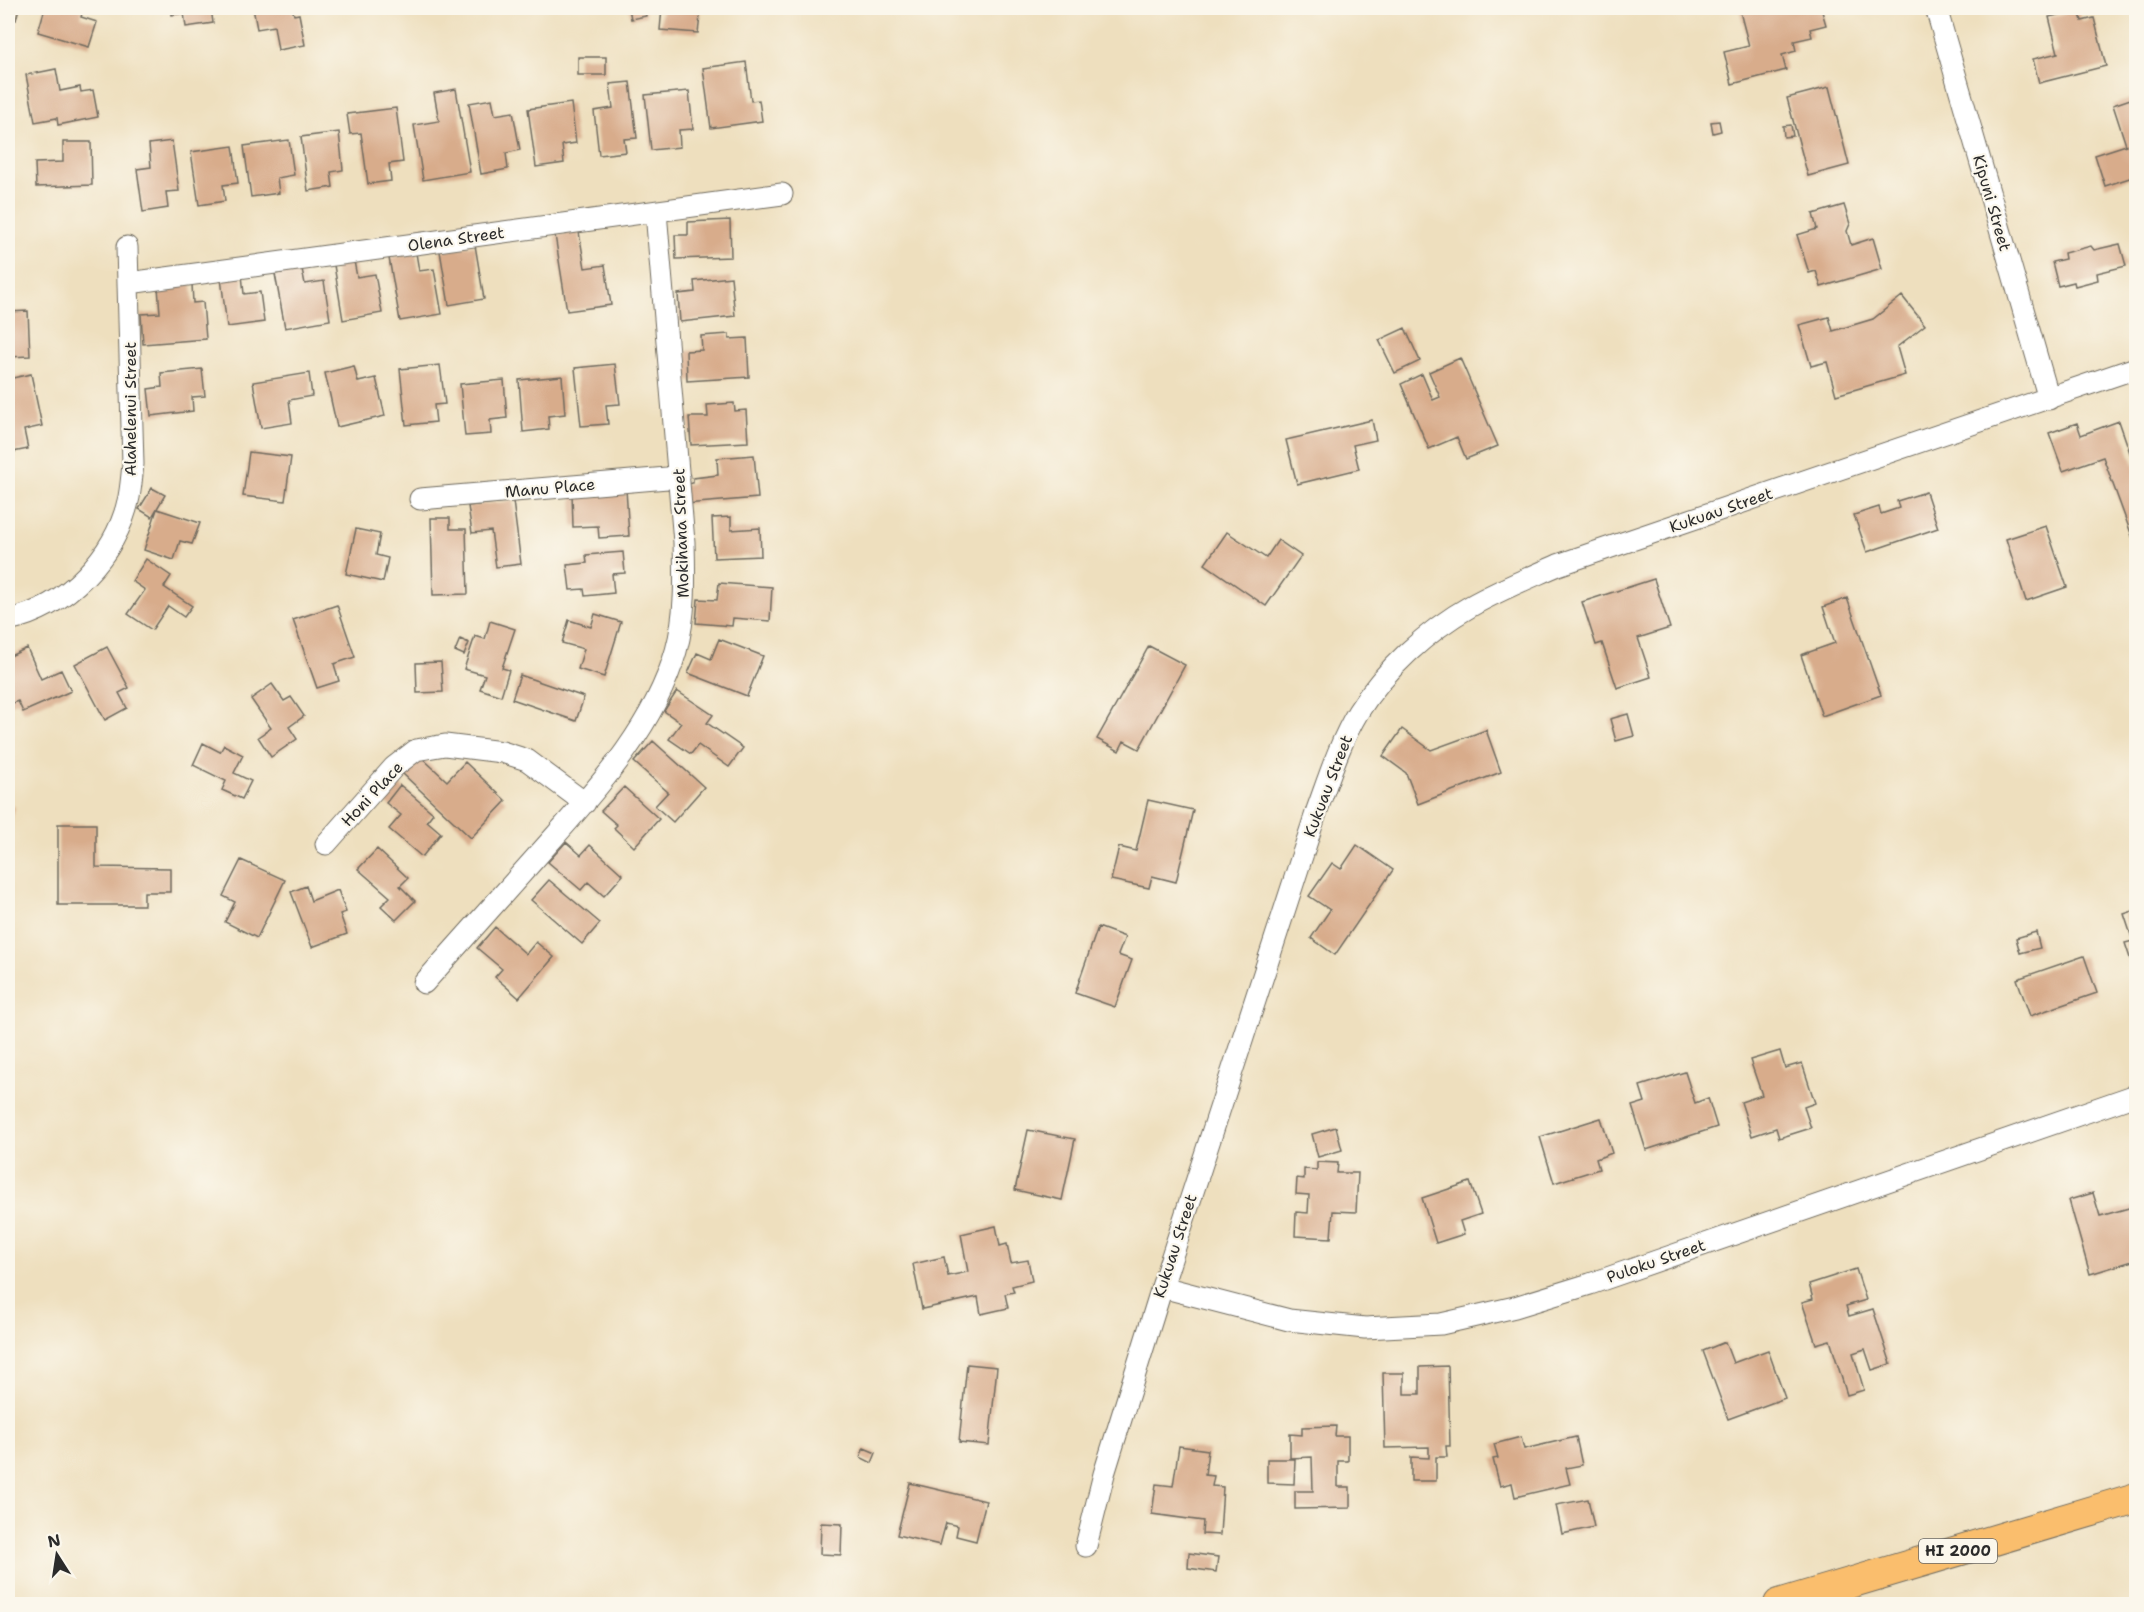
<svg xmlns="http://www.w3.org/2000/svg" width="2144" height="1612" viewBox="0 0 2144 1612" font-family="'Shantell Sans',sans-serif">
	<rect width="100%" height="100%" fill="#fbf7ec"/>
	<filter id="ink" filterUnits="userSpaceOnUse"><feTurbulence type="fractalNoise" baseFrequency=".0167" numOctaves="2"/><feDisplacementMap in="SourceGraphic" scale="12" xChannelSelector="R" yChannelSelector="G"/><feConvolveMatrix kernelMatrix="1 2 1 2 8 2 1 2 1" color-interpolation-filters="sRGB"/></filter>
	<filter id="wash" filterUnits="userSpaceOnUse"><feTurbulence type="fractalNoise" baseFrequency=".008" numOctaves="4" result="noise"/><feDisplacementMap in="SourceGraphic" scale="24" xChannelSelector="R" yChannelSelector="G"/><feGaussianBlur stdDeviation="1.35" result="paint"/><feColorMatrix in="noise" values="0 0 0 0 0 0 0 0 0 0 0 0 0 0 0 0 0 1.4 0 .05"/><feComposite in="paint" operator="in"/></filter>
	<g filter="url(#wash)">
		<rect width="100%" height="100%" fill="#eedfbe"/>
		<g id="blocks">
			<path fill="#d8ac8b" d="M 8,8 L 19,8 L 16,20 L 8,18 Z
				M 45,8 L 75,8 L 83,10 L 81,17 L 97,22 L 89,47 L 38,32 Z
				M 171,8 L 211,8 L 213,23 L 186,27 L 184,13 L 172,15 Z
				M 253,8 L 292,8 L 294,15 L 299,14 L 305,45 L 278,50 L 274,26 L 257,29 Z
				M 629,8 L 645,8 L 646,16 L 631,19 Z
				M 662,8 L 701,8 L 698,33 L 660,30 Z
				M 1739,8 L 1821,8 L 1826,25 L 1810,29 L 1812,37 L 1794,41 L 1796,51 L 1782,55 L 1786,70 L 1732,84 L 1724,52 L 1749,46 Z
				M 2079,10 L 2082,21 L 2094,18 L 2106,66 L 2039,83 L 2033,59 L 2058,53 L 2049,17 Z
				M 578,57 L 606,57 L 606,75 L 578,75 Z
				M 746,62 L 751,101 L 759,100 L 762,121 L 711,128 L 703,68 Z
				M 56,69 L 60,91 L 80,87 L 81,92 L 93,90 L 98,117 L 58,125 L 57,118 L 35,122 L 26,75 Z
				M 630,82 L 637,138 L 624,139 L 626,152 L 599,155 L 594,111 L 613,108 L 610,84 Z
				M 1829,87 L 1849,165 L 1808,176 L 1787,98 Z
				M 456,89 L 470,172 L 423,180 L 414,125 L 439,121 L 434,93 Z
				M 689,91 L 693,129 L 679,130 L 680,147 L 651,150 L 645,95 Z
				M 2136,97 L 2136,176 L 2105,186 L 2095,155 L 2126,145 L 2113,105 Z
				M 492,99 L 495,115 L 513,112 L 520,150 L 506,153 L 508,169 L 481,174 L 469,103 Z
				M 571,103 L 576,143 L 562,145 L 564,163 L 536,167 L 528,109 Z
				M 396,108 L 403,162 L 389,164 L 391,181 L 368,184 L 361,133 L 350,134 L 347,114 Z
				M 1719,121 L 1721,131 L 1713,133 L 1711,122 Z
				M 1791,125 L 1793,136 L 1784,137 L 1783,126 Z
				M 339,132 L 343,170 L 331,172 L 333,187 L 308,191 L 301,137 Z
				M 289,140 L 294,175 L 277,178 L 279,193 L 251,197 L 244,146 Z
				M 172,141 L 179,191 L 166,192 L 168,208 L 143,212 L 137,169 L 151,167 L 149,144 Z
				M 63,142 L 91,142 L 92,185 L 36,187 L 35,163 L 63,162 Z
				M 233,146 L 238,183 L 223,185 L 225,201 L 199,205 L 191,152 Z
				M 1844,205 L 1850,224 L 1847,231 L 1851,245 L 1873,238 L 1882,269 L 1821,287 L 1816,271 L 1809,273 L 1797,235 L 1817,229 L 1813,214 Z
				M 730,220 L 731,257 L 676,259 L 675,235 L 688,235 L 688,222 Z
				M 579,232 L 585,268 L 605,265 L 611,305 L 567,311 L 555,235 Z
				M 2120,244 L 2126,266 L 2097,273 L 2098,280 L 2075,286 L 2074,282 L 2058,286 L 2052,262 L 2065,259 L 2064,253 L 2091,246 L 2094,250 Z
				M 475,245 L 484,299 L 449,305 L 440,251 Z
				M 416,253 L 419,271 L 434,269 L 442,314 L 400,321 L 389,258 Z
				M 354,261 L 357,277 L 375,274 L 382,313 L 343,320 L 334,265 Z
				M 302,269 L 305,284 L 324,281 L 330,320 L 285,328 L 275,274 Z
				M 242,275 L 244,294 L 260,292 L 264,322 L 227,327 L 221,278 Z
				M 731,277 L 735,316 L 680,322 L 678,294 L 695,292 L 694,281 Z
				M 192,284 L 193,303 L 203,302 L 206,339 L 143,344 L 141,314 L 160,313 L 158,287 Z
				M 1902,296 L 1925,325 L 1897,347 L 1905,375 L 1836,395 L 1827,362 L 1811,366 L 1799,325 L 1829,317 L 1833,331 L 1873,319 Z
				M 28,311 L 30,356 L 8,357 L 8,312 Z
				M 1405,328 L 1420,361 L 1395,373 L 1379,340 Z
				M 729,334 L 729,339 L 747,338 L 749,377 L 687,381 L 686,351 L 702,350 L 701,336 Z
				M 1460,358 L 1498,446 L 1466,459 L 1457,437 L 1429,449 L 1401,384 L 1422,374 L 1433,400 L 1440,397 L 1429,372 Z
				M 615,364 L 620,404 L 606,405 L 608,424 L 581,426 L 575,368 Z
				M 440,365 L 445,404 L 434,405 L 436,422 L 406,425 L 400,369 Z
				M 354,366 L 358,382 L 376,378 L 385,416 L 337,427 L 325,373 Z
				M 202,369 L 205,396 L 192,397 L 193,411 L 151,416 L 148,389 L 162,387 L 161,373 Z
				M 309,373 L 312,396 L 289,400 L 292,423 L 261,428 L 253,382 Z
				M 31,374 L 42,426 L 24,430 L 28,449 L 8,453 L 8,379 Z
				M 562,376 L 565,414 L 548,416 L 549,429 L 523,432 L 519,380 Z
				M 504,380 L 507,418 L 490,420 L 491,434 L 465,436 L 460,384 Z
				M 734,403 L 735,411 L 746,410 L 748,442 L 691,445 L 689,417 L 708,417 L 707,405 Z
				M 1372,420 L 1376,440 L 1353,445 L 1359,469 L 1297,484 L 1286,440 Z
				M 2119,421 L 2136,470 L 2136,547 L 2103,457 L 2063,471 L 2049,433 L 2077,423 L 2081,435 Z
				M 249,452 L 291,457 L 285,501 L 243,496 Z
				M 754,455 L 758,498 L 685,504 L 683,485 L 693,483 L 693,478 L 718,475 L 717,458 Z
				M 152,488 L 165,495 L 152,517 L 139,509 Z
				M 626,489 L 629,536 L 599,538 L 598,526 L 573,527 L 572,492 Z
				M 1926,492 L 1938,528 L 1867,552 L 1854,515 L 1879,507 L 1881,514 L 1899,508 L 1897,501 Z
				M 513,501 L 521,564 L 496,567 L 491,531 L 472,533 L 468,506 Z
				M 157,509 L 200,523 L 192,544 L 180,541 L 174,560 L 144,550 Z
				M 731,517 L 731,530 L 760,528 L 761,556 L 714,558 L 712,518 Z
				M 431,518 L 450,518 L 450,529 L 466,529 L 468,594 L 433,595 Z
				M 2046,526 L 2067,587 L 2026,601 L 2006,539 Z
				M 356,529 L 380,534 L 376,555 L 388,558 L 383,582 L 346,574 Z
				M 1227,532 L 1266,558 L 1278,540 L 1301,556 L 1266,606 L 1205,564 Z
				M 623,552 L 625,573 L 612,574 L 614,593 L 585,596 L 584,589 L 570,590 L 567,565 L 587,563 L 586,555 Z
				M 146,559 L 171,576 L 164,587 L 192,606 L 184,617 L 168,606 L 152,630 L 128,614 L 145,590 L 132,581 Z
				M 1654,579 L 1670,628 L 1638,638 L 1651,677 L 1617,688 L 1602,643 L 1596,645 L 1582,602 Z
				M 719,583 L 772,587 L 770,621 L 733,618 L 732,626 L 696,623 L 698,599 L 717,600 Z
				M 1847,598 L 1881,695 L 1822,716 L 1801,655 L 1835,643 L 1823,607 Z
				M 337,605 L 355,657 L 334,664 L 339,681 L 317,688 L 293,620 Z
				M 595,614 L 621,622 L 604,677 L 578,669 L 584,649 L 562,643 L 569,620 L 591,627 Z
				M 490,621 L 515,629 L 502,668 L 509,670 L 501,696 L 480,689 L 485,675 L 464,669 L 475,636 L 485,639 Z
				M 460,639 L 469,643 L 464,655 L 455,651 Z
				M 719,639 L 763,656 L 747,696 L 688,673 L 697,653 L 711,659 Z
				M 1149,646 L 1185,665 L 1139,749 L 1124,741 L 1119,751 L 1097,739 Z
				M 107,647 L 129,688 L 119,693 L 127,708 L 105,720 L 75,664 Z
				M 27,648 L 41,679 L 61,670 L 71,691 L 23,712 L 18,701 L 8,705 L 8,657 Z
				M 441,662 L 443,692 L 417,693 L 416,663 Z
				M 520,675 L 584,697 L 576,721 L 512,699 Z
				M 272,684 L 284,701 L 291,697 L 304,716 L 289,727 L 297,739 L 271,757 L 258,737 L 271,728 L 251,699 Z
				M 677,691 L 713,715 L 707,723 L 743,748 L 729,767 L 698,745 L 691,754 L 669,739 L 681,723 L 664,711 Z
				M 1628,714 L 1634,736 L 1616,741 L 1610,719 Z
				M 1402,729 L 1431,750 L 1486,730 L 1501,772 L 1418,804 L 1406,773 L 1383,756 Z
				M 653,741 L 704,787 L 673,822 L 655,806 L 668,792 L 634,762 Z
				M 203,743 L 220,752 L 224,745 L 243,755 L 234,773 L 251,781 L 242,799 L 222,790 L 226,781 L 193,765 Z
				M 419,755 L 447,781 L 465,762 L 506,801 L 471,838 L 402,773 Z
				M 400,785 L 433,813 L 427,821 L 441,833 L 422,857 L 389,829 L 401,815 L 386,803 Z
				M 624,787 L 659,819 L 634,847 L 614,828 L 617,825 L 601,811 Z
				M 1148,800 L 1193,810 L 1176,882 L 1152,876 L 1149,888 L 1111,880 L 1119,847 L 1136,851 Z
				M 8,805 L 15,807 L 8,832 Z
				M 58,824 L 96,824 L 96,867 L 170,868 L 170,892 L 144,892 L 144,905 L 58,905 Z
				M 566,842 L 581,855 L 590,845 L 623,875 L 604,896 L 588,882 L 581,890 L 548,862 Z
				M 1357,845 L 1393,870 L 1335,955 L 1311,938 L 1330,910 L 1309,896 L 1332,863 L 1341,869 Z
				M 377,849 L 408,878 L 400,886 L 415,901 L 396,920 L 381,906 L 390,897 L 358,869 Z
				M 241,860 L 285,880 L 257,938 L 225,922 L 235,902 L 223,896 Z
				M 549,880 L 600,923 L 582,944 L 531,900 Z
				M 306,886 L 311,901 L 338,890 L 346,912 L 340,914 L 347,934 L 312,947 L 291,892 Z
				M 2136,910 L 2136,976 L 2125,943 L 2133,941 L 2124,914 Z
				M 495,927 L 526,954 L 536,942 L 554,957 L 519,998 L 495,977 L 502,969 L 477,948 Z
				M 1098,927 L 1125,937 L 1118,955 L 1132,960 L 1115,1007 L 1075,993 Z
				M 2036,932 L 2040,948 L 2020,953 L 2016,938 Z
				M 2084,956 L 2097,993 L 2030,1016 L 2017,979 Z
				M 1780,1051 L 1785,1068 L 1802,1063 L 1815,1103 L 1804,1107 L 1811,1128 L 1779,1138 L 1776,1128 L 1752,1136 L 1741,1102 L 1762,1095 L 1750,1060 Z
				M 1685,1072 L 1695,1103 L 1708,1098 L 1717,1127 L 1646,1150 L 1632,1106 L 1645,1102 L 1640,1086 Z
				M 1601,1118 L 1612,1153 L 1596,1159 L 1599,1169 L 1554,1183 L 1540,1137 Z
				M 1336,1127 L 1342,1150 L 1318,1157 L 1312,1134 Z
				M 1028,1130 L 1075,1139 L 1062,1200 L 1015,1190 Z
				M 1317,1162 L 1338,1163 L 1337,1173 L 1358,1173 L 1356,1212 L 1333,1211 L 1331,1238 L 1295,1236 L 1296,1212 L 1308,1213 L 1309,1195 L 1296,1194 L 1297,1178 L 1304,1179 L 1304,1169 L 1317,1170 Z
				M 1470,1182 L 1481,1214 L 1460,1221 L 1464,1234 L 1436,1243 L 1422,1198 Z
				M 2093,1193 L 2100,1216 L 2136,1206 L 2136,1260 L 2090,1274 L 2069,1200 Z
				M 996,1226 L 1000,1246 L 1007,1244 L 1011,1263 L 1028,1260 L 1032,1281 L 1012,1286 L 1014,1292 L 1005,1294 L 1008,1308 L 981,1314 L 978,1297 L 922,1309 L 913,1264 L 944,1257 L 948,1276 L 968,1272 L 961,1234 Z
				M 1856,1269 L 1866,1300 L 1846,1306 L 1849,1316 L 1873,1309 L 1891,1364 L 1872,1370 L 1865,1349 L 1853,1353 L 1864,1390 L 1847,1395 L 1830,1340 L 1816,1344 L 1802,1302 L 1813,1299 L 1809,1284 Z
				M 1725,1342 L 1733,1363 L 1768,1350 L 1785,1398 L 1728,1419 L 1703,1351 Z
				M 967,1364 L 997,1367 L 989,1445 L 959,1442 Z
				M 1448,1366 L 1450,1446 L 1446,1446 L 1447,1457 L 1436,1457 L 1436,1481 L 1411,1481 L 1411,1457 L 1429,1458 L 1429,1447 L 1385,1448 L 1383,1373 L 1404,1373 L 1404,1394 L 1420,1394 L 1420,1367 Z
				M 1336,1426 L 1335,1436 L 1348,1436 L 1348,1461 L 1338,1461 L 1338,1487 L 1350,1487 L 1350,1508 L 1295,1509 L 1295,1491 L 1313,1491 L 1312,1457 L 1290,1458 L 1290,1434 L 1302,1435 L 1302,1427 Z
				M 1521,1437 L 1524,1449 L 1576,1437 L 1582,1465 L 1566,1468 L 1570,1484 L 1515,1497 L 1512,1483 L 1500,1486 L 1493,1459 L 1498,1458 L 1494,1444 Z
				M 1179,1446 L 1208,1450 L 1205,1475 L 1214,1476 L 1212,1486 L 1223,1487 L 1220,1535 L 1202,1534 L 1203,1521 L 1152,1514 L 1156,1484 L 1173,1486 Z
				M 864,1448 L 876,1453 L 872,1463 L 860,1457 Z
				M 1267,1459 L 1295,1459 L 1294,1484 L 1267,1483 Z
				M 910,1483 L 986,1501 L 976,1541 L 956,1536 L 958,1526 L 946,1523 L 940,1545 L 897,1535 Z
				M 1588,1499 L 1594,1527 L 1562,1534 L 1556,1505 Z
				M 821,1523 L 842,1524 L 841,1555 L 820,1554 Z
				M 1189,1553 L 1218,1557 L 1216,1572 L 1188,1568 Z"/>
		</g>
	</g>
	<g filter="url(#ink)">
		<use href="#blocks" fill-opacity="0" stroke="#6f6a5e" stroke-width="1.5"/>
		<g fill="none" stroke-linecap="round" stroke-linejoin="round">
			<defs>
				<path id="minor" d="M 1936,8 L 2049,399
					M 129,283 L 782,194
					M 420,499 L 679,477
					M 8,620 C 66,608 117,555 129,497 C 131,486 132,475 133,464 L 127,247
					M 326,844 L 394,767 L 416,750 L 445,745 L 502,752 L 527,760 L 585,803
					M 424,983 C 462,940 501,897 539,854 C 593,793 653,731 676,651 C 686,615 685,579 684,542 L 656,212
					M 1162,1287 L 1289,1320 L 1365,1328 L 1441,1324 L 1515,1307 L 1590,1284 L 2136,1095
					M 1086,1546 L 1104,1474 L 1162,1287 L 1317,810 C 1329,777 1340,742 1358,712 C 1385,669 1427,631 1471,606 C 1499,590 1529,578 1558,565 L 2136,368"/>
				<path id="highway" d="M 1779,1604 L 2136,1498"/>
			</defs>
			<use href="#minor" stroke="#6f6a5e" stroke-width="23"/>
			<use href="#highway" stroke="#6f6a5e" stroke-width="32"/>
			<use href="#minor" stroke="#fff" stroke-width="21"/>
			<use href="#highway" stroke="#fabe6d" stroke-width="30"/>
		</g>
	</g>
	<g text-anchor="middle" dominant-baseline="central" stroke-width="4.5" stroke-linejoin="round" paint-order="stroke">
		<rect fill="#fbf7ec" stroke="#696865" stroke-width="1.5" x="1919" y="1539" width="78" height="24" rx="4.5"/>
		<g font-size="15" font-weight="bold" fill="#2b2b2b">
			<text x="1958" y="1551">HI 2000</text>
		</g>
		<g font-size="16" fill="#2b2b2b" stroke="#fbf7ec">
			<text transform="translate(1992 203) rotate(74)">Kipuni Street</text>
			<text transform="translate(456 239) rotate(-8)">Olena Street</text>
			<text transform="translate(130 409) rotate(-90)">Alahelenui Street</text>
			<text transform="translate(550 488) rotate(-5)">Manu Place</text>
			<text transform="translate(1721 510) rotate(-19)">Kukuau Street</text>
			<text transform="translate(681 533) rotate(-92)">Mokihana Street</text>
			<text transform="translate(1328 786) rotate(-69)">Kukuau Street</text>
			<text transform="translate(372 794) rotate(-47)">Honi Place</text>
			<text transform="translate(1175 1246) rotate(-72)">Kukuau Street</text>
			<text transform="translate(1656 1261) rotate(-19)">Puloku Street</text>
		</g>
	</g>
	<rect width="2144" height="1612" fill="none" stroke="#fbf7ec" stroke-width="30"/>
	<g transform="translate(57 1555) rotate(348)" stroke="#fbf7ec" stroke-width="4.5" paint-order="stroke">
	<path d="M0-4.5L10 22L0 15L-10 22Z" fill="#2b2b2b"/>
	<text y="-9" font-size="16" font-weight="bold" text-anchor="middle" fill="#2b2b2b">N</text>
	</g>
</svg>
